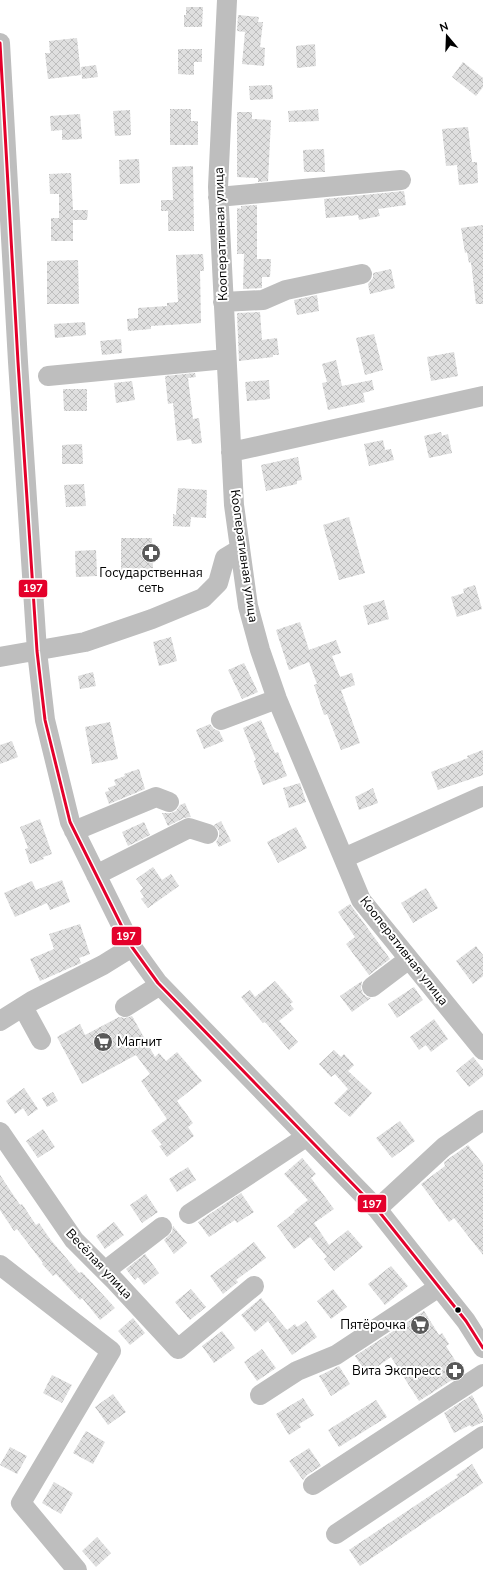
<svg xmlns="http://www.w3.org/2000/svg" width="483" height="1570" viewBox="0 0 483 1570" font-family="'Nunito Sans',sans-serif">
	<defs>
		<pattern id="building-cross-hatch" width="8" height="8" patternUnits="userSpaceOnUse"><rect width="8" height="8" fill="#dfdfdf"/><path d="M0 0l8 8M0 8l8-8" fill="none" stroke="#bebebe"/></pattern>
	</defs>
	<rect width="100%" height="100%" fill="#fff"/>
	<path fill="url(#building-cross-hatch)" d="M 186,7 L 203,7 L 202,27 L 184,27 L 184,15 L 186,15 Z
		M 238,15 L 259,17 L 258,22 L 263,22 L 260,47 L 265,48 L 264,66 L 242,64 L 245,32 L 237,31 Z
		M 77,38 L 81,75 L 48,79 L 45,53 L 50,53 L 49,41 Z
		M 315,44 L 316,66 L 297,68 L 296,46 Z
		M 178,49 L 202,49 L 202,62 L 194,62 L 194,75 L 178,74 Z
		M 463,62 L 483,78 L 483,87 L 476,96 L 452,77 Z
		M 96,65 L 98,77 L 82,79 L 81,67 Z
		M 272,85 L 273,99 L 250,100 L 249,86 Z
		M 170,109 L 191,109 L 191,121 L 198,121 L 198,145 L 170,145 Z
		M 318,109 L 319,121 L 289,122 L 288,111 Z
		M 130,110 L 131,135 L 115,136 L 113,111 Z
		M 237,112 L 252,112 L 252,119 L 271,120 L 268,181 L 258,182 L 258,178 L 237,177 Z
		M 80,114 L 82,139 L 62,140 L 62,130 L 51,131 L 50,116 Z
		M 468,127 L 472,162 L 477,162 L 478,183 L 459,185 L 457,165 L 446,166 L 442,129 Z
		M 324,149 L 325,172 L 304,172 L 303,150 Z
		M 139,159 L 140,183 L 120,184 L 119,160 Z
		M 193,166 L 194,231 L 168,231 L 168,211 L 161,211 L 161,200 L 173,200 L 172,167 Z
		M 71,173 L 73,210 L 88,210 L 87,220 L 73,220 L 73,241 L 51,241 L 51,218 L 59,218 L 59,194 L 50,194 L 49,174 Z
		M 404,191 L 406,205 L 378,209 L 380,216 L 359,220 L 358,215 L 326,218 L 324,199 Z
		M 257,205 L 257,259 L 271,259 L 270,277 L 262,277 L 262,288 L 243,289 L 244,254 L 237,254 L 237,208 L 241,209 L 241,206 Z
		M 483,225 L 483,304 L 476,304 L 471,262 L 469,263 L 467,252 L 465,253 L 461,228 Z
		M 203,254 L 204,271 L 200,271 L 201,323 L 151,326 L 151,329 L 128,331 L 127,319 L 138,318 L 138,308 L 167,306 L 167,303 L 178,302 L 176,255 Z
		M 78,260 L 79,304 L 47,304 L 47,261 Z
		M 391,269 L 395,288 L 370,294 L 368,284 L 373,278 L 373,273 Z
		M 317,295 L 319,311 L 297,315 L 294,300 Z
		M 260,312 L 262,340 L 277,338 L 279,355 L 273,355 L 273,357 L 239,361 L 237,313 Z
		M 85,322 L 86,335 L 55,338 L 54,324 Z
		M 374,334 L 383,370 L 365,375 L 356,338 Z
		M 121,339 L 122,353 L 102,355 L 100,341 Z
		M 454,352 L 458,376 L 431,381 L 427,357 Z
		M 336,360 L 342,386 L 372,380 L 374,390 L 363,393 L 365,402 L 328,410 L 322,383 L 327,382 L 322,364 Z
		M 195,373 L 196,377 L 188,378 L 193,419 L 199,418 L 202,443 L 192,444 L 191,439 L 177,441 L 173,403 L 168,404 L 165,376 Z
		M 269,380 L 270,399 L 247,401 L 245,382 Z
		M 132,381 L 135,400 L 116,403 L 114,383 Z
		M 63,389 L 87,389 L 87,411 L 64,411 Z
		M 441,432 L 442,436 L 448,434 L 452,453 L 429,458 L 424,436 Z
		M 383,440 L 385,450 L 391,449 L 394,460 L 369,466 L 364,444 Z
		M 82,444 L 83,464 L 62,464 L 62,445 Z
		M 298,457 L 302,480 L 297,481 L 297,484 L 266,491 L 261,465 Z
		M 84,484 L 86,506 L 66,507 L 64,485 Z
		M 178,488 L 207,490 L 206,518 L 191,517 L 190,527 L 173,526 L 173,514 L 176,515 Z
		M 349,517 L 365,573 L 339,580 L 323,525 Z
		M 121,538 L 152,538 L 153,570 L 121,571 Z
		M 96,550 L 97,576 L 76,577 L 75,551 Z
		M 475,585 L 482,609 L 457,617 L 451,597 L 464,593 L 463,589 Z
		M 384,600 L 389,619 L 368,625 L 363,606 Z
		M 300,622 L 309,650 L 336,640 L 341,653 L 332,656 L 340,677 L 352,673 L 355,685 L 341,690 L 360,743 L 341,750 L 327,714 L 324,715 L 314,685 L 317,684 L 309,662 L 289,670 L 276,630 Z
		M 171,637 L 177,661 L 159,666 L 153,642 Z
		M 244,663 L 258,692 L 242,699 L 228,670 Z
		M 93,672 L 96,686 L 80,689 L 78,676 Z
		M 261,720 L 275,753 L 278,752 L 287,776 L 263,785 L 254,761 L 256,760 L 243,728 Z
		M 110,722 L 118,759 L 92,764 L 85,727 Z
		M 210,724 L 214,729 L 219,731 L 224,741 L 204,749 L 196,730 Z
		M 12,741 L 18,757 L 0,764 L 0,745 Z
		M 483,750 L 483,775 L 438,790 L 431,772 L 468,758 L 467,756 Z
		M 139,769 L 145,789 L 109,804 L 105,792 L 109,791 L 108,788 L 116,785 L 114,780 L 125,776 L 124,774 Z
		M 300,783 L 306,802 L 289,808 L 283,788 Z
		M 373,788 L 378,803 L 359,810 L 355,797 Z
		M 185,803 L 191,817 L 184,818 L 168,826 L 162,813 L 171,813 L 176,811 L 180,805 Z
		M 40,819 L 52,854 L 43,857 L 44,859 L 30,864 L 25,849 L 28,848 L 20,827 Z
		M 221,821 L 231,841 L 219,847 L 216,842 L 219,837 L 219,831 L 214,825 Z
		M 144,822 L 150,835 L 128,846 L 122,832 Z
		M 296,827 L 307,848 L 278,863 L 267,842 Z
		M 153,867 L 162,880 L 171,874 L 179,886 L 148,908 L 141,899 L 144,897 L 140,891 L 143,888 L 136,879 Z
		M 62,880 L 70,902 L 50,910 L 47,903 L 15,917 L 4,893 L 32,881 L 36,890 Z
		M 426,888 L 438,908 L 413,923 L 401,903 Z
		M 350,904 L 390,959 L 369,975 L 346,944 L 355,937 L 338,912 Z
		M 80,924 L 90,954 L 79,958 L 81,963 L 40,981 L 30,959 L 54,949 L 49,934 Z
		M 476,946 L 483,955 L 483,976 L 473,984 L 456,961 Z
		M 275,981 L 293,1002 L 290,1004 L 294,1009 L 279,1021 L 298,1042 L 289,1050 L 265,1022 L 263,1023 L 241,997 L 250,990 L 255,997 Z
		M 362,981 L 361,988 L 363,994 L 367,997 L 371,998 L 352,1012 L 340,996 Z
		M 414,987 L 423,1000 L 397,1018 L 388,1004 Z
		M 132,1016 L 155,1057 L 159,1053 L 166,1061 L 177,1052 L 202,1081 L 177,1101 L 193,1123 L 188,1127 L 194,1136 L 167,1157 L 159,1146 L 162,1145 L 151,1131 L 167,1119 L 141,1081 L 150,1074 L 136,1055 L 82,1084 L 57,1037 L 80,1024 L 85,1035 L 119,1017 L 125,1018 Z
		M 434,1019 L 448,1039 L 431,1052 L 426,1045 L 419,1050 L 410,1037 Z
		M 334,1050 L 341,1057 L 344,1054 L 354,1065 L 348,1071 L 372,1093 L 350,1117 L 334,1103 L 348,1089 L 335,1074 L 331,1077 L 319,1064 Z
		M 473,1057 L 483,1069 L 483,1076 L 469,1087 L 456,1071 Z
		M 24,1088 L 38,1109 L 28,1116 L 23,1108 L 15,1114 L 6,1101 Z
		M 53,1092 L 58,1101 L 47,1107 L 42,1098 Z
		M 400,1121 L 415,1141 L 392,1158 L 376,1138 Z
		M 43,1129 L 55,1147 L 38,1158 L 26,1141 Z
		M 468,1145 L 483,1164 L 483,1255 L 454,1218 L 449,1222 L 421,1184 L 445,1166 L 444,1162 Z
		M 302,1158 L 316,1174 L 311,1178 L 334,1209 L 314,1223 L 329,1245 L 348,1230 L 363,1247 L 334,1271 L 324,1259 L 327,1257 L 310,1237 L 294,1249 L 277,1226 L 295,1212 L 294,1211 L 308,1200 L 284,1174 Z
		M 188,1167 L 196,1180 L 177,1192 L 169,1179 Z
		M 0,1175 L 20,1205 L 22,1204 L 36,1225 L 39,1223 L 50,1239 L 79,1273 L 82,1272 L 115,1308 L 100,1320 L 82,1298 L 80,1300 L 56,1274 L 53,1276 L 42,1264 L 43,1263 L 17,1229 L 14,1231 L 0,1210 Z
		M 241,1193 L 254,1212 L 237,1223 L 235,1220 L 209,1237 L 198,1222 Z
		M 146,1194 L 158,1212 L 142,1223 L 130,1205 Z
		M 114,1222 L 124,1235 L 105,1249 L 96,1236 Z
		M 173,1226 L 187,1243 L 174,1254 L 164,1240 L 172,1232 Z
		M 254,1242 L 266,1258 L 236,1280 L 238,1282 L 223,1294 L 210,1276 Z
		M 145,1254 L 159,1273 L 144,1285 L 138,1277 L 135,1280 L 126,1269 Z
		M 391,1266 L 408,1286 L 385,1305 L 368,1284 Z
		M 191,1289 L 206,1307 L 190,1320 L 175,1302 Z
		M 333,1289 L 347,1307 L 331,1319 L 317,1301 Z
		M 261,1298 L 287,1330 L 295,1324 L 297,1327 L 306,1321 L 317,1337 L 292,1355 L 268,1321 L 255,1332 L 241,1315 Z
		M 424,1311 L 439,1335 L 442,1333 L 449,1344 L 446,1346 L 463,1373 L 419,1401 L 391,1357 L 367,1374 L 355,1356 Z
		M 133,1318 L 145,1333 L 130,1345 L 118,1331 Z
		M 222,1331 L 235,1348 L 214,1363 L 202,1346 Z
		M 262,1349 L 276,1368 L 257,1381 L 244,1362 Z
		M 339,1366 L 350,1384 L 331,1396 L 319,1376 Z
		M 52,1375 L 72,1385 L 62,1403 L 43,1393 Z
		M 113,1394 L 126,1412 L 108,1425 L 95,1407 Z
		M 472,1395 L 483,1416 L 483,1422 L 472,1427 L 470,1425 L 454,1433 L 444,1413 Z
		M 303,1398 L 314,1415 L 299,1424 L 301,1427 L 289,1435 L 276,1414 Z
		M 376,1400 L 387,1417 L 339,1447 L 328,1430 Z
		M 86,1431 L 105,1442 L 93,1464 L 73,1453 Z
		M 10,1447 L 27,1456 L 17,1474 L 0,1465 Z
		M 309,1448 L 321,1466 L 307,1475 L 303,1480 L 289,1461 Z
		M 472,1464 L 483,1483 L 360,1566 L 349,1550 L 458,1477 L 456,1475 Z
		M 54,1482 L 73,1493 L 61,1514 L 42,1503 Z
		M 97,1537 L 111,1553 L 96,1567 L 82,1551 Z"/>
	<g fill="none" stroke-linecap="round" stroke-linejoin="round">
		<path stroke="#bebebe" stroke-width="20" d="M 227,0 L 218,187 L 234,505 L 248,606 L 260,650 L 277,699 L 361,900 L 483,1050
			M 0,43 L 18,362 L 37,651 L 45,720 L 70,822 L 132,947 L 158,983 L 377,1209 L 466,1321 L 483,1348
			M 218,197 L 401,180
			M 223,302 L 263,300 L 286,290 L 362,274
			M 48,376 L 226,359
			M 231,452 L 483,396
			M 0,657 L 85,642 L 152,619 L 203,598 L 218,583 L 225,558 L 240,549
			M 221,720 L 277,699
			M 74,831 L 156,797 L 169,802
			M 344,858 L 483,796
			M 96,875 L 189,828 L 208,834
			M 372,987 L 409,959
			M 23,1007 L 41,1040
			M 125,1007 L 160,985
			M 0,1021 L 32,1001 L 103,965 L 132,947
			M 0,1132 L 74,1240 L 115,1281 L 178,1349 L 254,1286
			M 377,1209 L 444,1147 L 483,1120
			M 189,1214 L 306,1137
			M 0,1265 L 111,1351 L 21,1503 L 77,1570
			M 105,1271 L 162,1227
			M 260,1395 L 297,1371 L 336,1355 L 439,1287
			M 313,1485 L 483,1374
			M 336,1534 L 483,1436"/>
		<defs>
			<path id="bus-1" d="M 0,43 L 18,362 L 37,651 L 45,720 L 70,822 L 132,947 L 158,983 L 377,1209 L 466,1321 L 483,1348"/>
		</defs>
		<use href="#bus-1" stroke="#fff" stroke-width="6"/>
		<use href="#bus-1" stroke="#e4002b" stroke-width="3"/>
	</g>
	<defs>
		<symbol id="pharmacy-disc" viewBox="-11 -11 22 22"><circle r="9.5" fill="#595959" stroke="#fff"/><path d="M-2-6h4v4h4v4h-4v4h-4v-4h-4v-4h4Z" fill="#fff"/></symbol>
		<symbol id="supermarket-disc" viewBox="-11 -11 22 22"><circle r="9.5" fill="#595959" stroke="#fff"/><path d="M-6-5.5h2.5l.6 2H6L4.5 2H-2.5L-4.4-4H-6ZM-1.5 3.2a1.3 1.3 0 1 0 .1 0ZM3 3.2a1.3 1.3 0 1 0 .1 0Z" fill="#fff"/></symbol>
	</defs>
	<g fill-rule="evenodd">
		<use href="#pharmacy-disc" x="140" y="542" width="22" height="22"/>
		<use href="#supermarket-disc" x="92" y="1031" width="22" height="22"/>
		<use href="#supermarket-disc" x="409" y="1314" width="22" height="22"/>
		<use href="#pharmacy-disc" x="444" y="1360" width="22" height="22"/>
	</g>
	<circle fill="#000" stroke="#fff" stroke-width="1.5" cx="458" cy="1310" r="3.5"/>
	<g text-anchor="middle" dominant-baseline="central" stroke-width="4" stroke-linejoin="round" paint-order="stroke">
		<g font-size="13" fill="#000" stroke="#fff">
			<text transform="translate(221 234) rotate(-92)">Кооперативная улица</text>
			<text transform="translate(244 556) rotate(82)">Кооперативная улица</text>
			<text transform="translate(404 951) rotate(52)">Кооперативная улица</text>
			<text transform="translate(99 1264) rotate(47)">Весёлая улица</text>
		</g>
		<g font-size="13" fill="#000" stroke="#fff" text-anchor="end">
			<text x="151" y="573" text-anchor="middle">Государственная<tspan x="151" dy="15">сеть</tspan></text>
			<text x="117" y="1042" text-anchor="start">Магнит</text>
			<text x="406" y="1325">Пятёрочка</text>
			<text x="441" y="1371">Вита Экспресс</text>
		</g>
	</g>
	<g stroke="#fff" stroke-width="1.5">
		<rect x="18" y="579" width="30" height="19" rx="4" fill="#e4002b"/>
		<rect x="111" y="926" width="31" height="20" rx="4" fill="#e4002b"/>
		<rect x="357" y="1194" width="30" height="19" rx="4" fill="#e4002b"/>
	</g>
	<g font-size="11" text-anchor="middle" font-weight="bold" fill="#fff">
		<text x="33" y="592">197</text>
		<text x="126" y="940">197</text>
		<text x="372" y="1208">197</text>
	</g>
	<g transform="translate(447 36) rotate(341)" stroke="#ffffff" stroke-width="3" paint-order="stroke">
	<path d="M0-3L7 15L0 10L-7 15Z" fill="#000000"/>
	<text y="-6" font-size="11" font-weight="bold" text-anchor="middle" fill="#000000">N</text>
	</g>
</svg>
